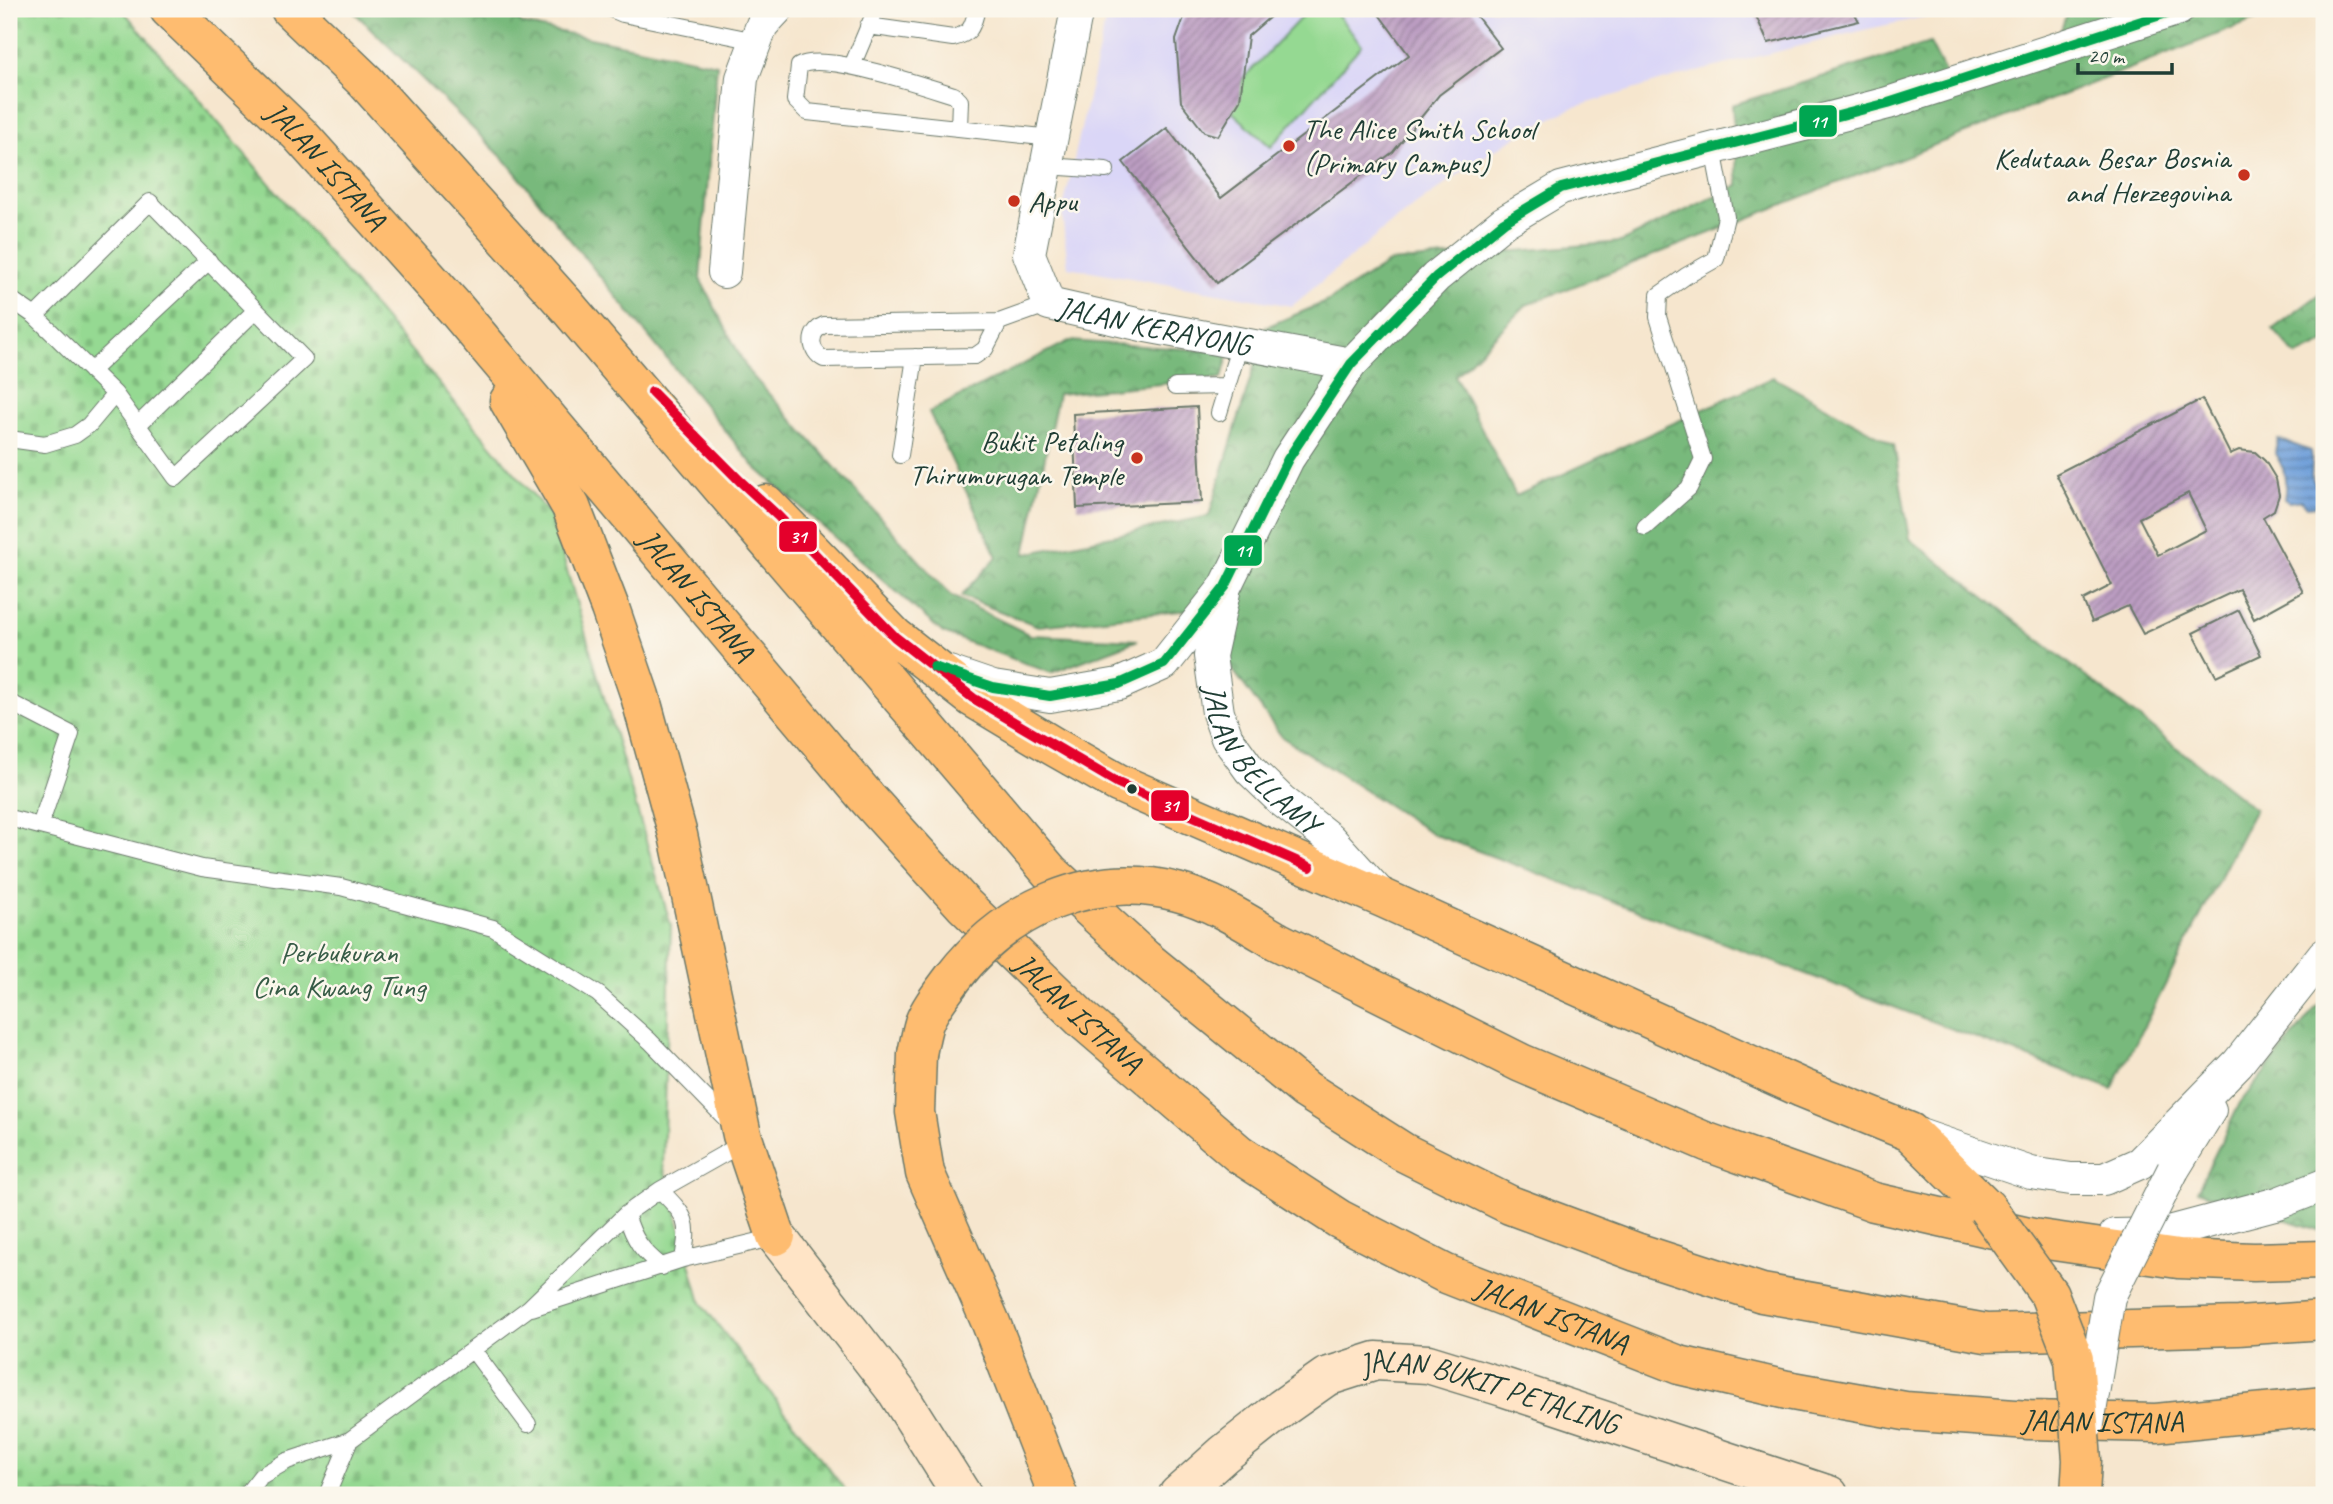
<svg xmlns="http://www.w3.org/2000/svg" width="2333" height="1504" viewBox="0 0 2333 1504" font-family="Caveat,sans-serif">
	<defs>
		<pattern id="forest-crowns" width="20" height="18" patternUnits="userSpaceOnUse" patternTransform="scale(1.75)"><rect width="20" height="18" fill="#78b97c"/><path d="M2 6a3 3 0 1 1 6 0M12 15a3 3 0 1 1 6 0" fill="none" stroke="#629866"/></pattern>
		<pattern id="cemetery-stones" width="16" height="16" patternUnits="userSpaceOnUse" patternTransform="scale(1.75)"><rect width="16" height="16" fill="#95d992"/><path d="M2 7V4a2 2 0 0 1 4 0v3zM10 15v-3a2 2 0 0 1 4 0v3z" fill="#80bb7e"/></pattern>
		<pattern id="water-rules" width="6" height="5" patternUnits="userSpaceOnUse" patternTransform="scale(1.75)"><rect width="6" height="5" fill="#71a0da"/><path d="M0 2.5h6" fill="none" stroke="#5c84b2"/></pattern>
		<pattern id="building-hatch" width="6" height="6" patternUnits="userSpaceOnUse" patternTransform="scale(1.75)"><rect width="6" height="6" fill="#bc9dc2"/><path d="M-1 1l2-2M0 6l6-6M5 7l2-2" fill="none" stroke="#98819e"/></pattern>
	</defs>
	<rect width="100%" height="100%" fill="#fbf7ec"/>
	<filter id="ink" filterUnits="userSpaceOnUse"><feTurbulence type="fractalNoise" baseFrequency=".0143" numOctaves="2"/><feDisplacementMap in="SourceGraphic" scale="14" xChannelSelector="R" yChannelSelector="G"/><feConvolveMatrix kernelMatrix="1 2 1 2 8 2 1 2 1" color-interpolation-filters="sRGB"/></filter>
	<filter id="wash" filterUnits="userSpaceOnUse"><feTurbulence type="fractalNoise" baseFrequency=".00686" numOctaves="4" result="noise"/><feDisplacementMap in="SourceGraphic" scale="28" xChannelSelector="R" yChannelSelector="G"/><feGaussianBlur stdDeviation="1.57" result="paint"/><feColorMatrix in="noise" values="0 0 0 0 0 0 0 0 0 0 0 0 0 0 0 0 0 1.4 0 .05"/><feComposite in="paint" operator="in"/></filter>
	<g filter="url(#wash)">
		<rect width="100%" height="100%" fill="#f6e6ce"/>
		<path fill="#dad6f7" d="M 1108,9 L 1962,9 L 1868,29 L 1676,77 L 1572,108 L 1524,132 L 1479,160 L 1393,222 L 1292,306 L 1068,267 L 1062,213 Z"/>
		<path fill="url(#forest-crowns)" stroke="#4c7b58" stroke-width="2" d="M 351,9 L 512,9 L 522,24 L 717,64 L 700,279 L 748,371 L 951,596 L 1030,635 L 1138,640 L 1051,673 L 943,633 L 754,466 L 507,162 Z
			M 2068,9 L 2282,9 L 1526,305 L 1455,376 L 1516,496 L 1773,377 L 1894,445 L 1910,539 L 2255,809 L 2112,1089 L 1433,834 L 1282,737 L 1189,610 L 1038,626 L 961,596 L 997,557 L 929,412 L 1069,341 L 1229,352 L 1222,378 L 1058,394 L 1025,554 L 1209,516 L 1266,327 L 1328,301 L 1390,262 L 1621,242 L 1738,185 L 1732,105 L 1930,43 L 1951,84 L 2053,54 Z
			M 2324,291 L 2324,343 L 2297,356 L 2273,329 Z
			M 2324,997 L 2324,1232 L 2197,1191 L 2240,1103 Z"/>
		<path fill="url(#cemetery-stones)" stroke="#5a8b63" stroke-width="2" d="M 9,9 L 122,9 L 551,516 L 671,926 L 663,1165 L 701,1303 L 849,1495 L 9,1495 Z"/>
		<path fill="#95d992" stroke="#5a8b63" stroke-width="2" d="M 1309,9 L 1333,9 L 1362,45 L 1271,147 L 1221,102 Z"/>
		<path fill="url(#water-rules)" stroke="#486e87" stroke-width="2" d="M 2278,439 L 2311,451 C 2316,476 2302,471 2324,494 L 2316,506 L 2307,507 L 2301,500 L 2289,502 L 2284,499 C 2287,481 2285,467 2275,452 Z"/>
		<g id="blocks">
			<path fill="url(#building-hatch)" fill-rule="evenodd" d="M 1187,9 L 1279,9 L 1248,36 L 1240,100 L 1218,136 L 1204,132 L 1181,102 L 1176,40 Z
				M 1375,9 L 1471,9 L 1501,48 L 1439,95 L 1393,152 L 1217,283 L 1123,162 L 1167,128 L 1221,198 L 1409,55 Z
				M 1753,9 L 1852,9 L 1859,21 L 1768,43 Z
				M 2202,399 L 2230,454 L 2239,450 L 2255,452 L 2265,461 L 2276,479 L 2279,495 L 2274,510 L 2263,517 L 2303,592 L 2254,619 L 2239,589 L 2143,634 L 2128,606 L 2092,622 L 2083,600 L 2112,585 L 2056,474 ZM 2188,493 L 2206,530 L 2158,555 L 2139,518 Z
				M 1197,407 L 1202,502 L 1077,508 L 1073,414 Z
				M 2239,610 L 2261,655 L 2216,676 L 2193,633 Z"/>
		</g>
	</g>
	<g filter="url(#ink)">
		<use href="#blocks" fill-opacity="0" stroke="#6a786a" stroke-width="2"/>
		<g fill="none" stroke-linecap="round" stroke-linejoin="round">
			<defs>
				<path id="service" d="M 611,9 L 623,14 L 756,41
					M 868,26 L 953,38 C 972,33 972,27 977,9
					M 852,66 L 876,9
					M 959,128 L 960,101 L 954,95 C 924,86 823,51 799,66 L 795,100 L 807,112 L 1052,138
					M 1046,166 L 1106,170
					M 9,298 L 35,316 L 115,394 L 176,478 L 304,359 L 150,202 L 35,316
					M 999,322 L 985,349 L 975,356 L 824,359 C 809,351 808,332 824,325 L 999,322 L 1049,304
					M 91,371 L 209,261
					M 1175,387 L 1227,386
					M 1219,413 L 1240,344
					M 139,424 L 256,310
					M 9,439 L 45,444 L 75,435 L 89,425 L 115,394
					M 900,455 L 915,357
					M 1645,527 L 1689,488 L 1703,459 L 1658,317 L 1659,295 L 1686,276 L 1716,259 L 1726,217 L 1713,149
					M 9,702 L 71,734 L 40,826
					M 9,818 L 202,868 L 341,887 L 493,928 L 598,994 L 650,1041 L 730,1123
					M 660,1190 C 687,1217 690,1221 683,1259
					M 626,1214 C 634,1240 641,1250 662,1267
					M 532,1308 L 683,1259 L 776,1237
					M 473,1350 L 528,1424
					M 246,1495 L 261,1476 L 287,1461 L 350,1440 L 529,1308 L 626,1214 L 660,1190 L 745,1142
					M 329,1495 L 329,1490 L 350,1440"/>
				<g id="minor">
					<path id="s1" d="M 1077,9 L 1029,254 L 1049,304 L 1146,326 L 1351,364"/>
					<path d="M 724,272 L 742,78 L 762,25 L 777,9"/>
					<path id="s2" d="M 1224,592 L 1210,656 L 1218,713 L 1227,738 L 1250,770 L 1281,800 L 1329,838 L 1382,896"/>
					<path d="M 949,672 L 993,687 L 1050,696 L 1119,684 L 1164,664 L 1225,587 L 1288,459 L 1351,364 L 1436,277 L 1504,222 L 1561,188 L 1888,103 L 2179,9"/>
					<path d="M 1911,1132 L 2031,1173 L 2071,1179 L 2104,1179 L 2140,1163 L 2238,1063 L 2324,954"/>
					<path d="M 2173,1170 L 2210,1110"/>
					<path d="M 2115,1235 L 2162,1234 L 2278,1203 L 2324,1185"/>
				</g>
				<g id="secondary">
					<path d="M 776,1236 L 897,1392 L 962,1495"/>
					<path id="s3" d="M 1178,1495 L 1224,1454 L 1282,1408 L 1326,1377 L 1376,1361 L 1428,1364 L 1503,1387 L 1829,1495"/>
				</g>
				<g id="primary">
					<path id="s4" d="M 169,9 L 299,134 L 455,308 L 867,798 L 964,905 L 1083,1020 L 1239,1154 L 1339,1219 L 1444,1273 L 1679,1365 L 1787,1390 L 1905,1411 L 2029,1420 L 2156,1423 L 2324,1406"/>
					<path d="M 290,9 L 366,82 L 566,305 L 1050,872 L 1145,959 L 1306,1090 L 1403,1152 L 1510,1205 L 1636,1252 L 1762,1293 L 1986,1333 L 2238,1326 L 2324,1320"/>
					<path d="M 509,401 L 571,507 L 610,608 L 640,696 L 678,835 L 742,1135 L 776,1236"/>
					<path d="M 766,504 L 895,637 L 973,698 L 1053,746 L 1118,783 L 1385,899 L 1802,1088 L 1910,1132 L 1987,1208"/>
					<path d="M 1277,941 L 1521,1063 L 1707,1142 L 1874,1202 L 2033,1238 L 2178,1259 L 2254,1262 L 2324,1260"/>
					<path d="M 917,1054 L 915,1112 L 925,1173 L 991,1323 L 1058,1495"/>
				</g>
			</defs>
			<use href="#service" stroke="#6a786a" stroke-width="18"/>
			<use href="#minor" stroke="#6a786a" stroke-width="34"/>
			<use href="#secondary" stroke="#6a786a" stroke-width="41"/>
			<use href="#primary" stroke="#6a786a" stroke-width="41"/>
			<use href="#service" stroke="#fff" stroke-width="16"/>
			<use href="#minor" stroke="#fff" stroke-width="32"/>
			<use href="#secondary" stroke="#ffe4c6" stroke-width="38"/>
			<use href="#primary" stroke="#febc70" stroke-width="38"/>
			<defs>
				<path id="minor-bridge" d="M 2088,1424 L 2109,1297 L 2173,1170"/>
				<path id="primary-bridge" d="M 917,1054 C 919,1044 921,1033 924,1023 C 930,1007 943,992 953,978 C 1005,910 1090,869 1177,892 C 1213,901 1245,922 1277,941
					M 1987,1208 L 2049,1294 L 2074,1359 L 2082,1460 L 2080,1495"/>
			</defs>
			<use href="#minor-bridge" stroke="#6a786a" stroke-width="34" stroke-linecap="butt"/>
			<use href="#primary-bridge" stroke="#6a786a" stroke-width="41" stroke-linecap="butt"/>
			<use href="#minor-bridge" stroke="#fff" stroke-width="32"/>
			<use href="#primary-bridge" stroke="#febc70" stroke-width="38"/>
			<defs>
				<path id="bus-1" d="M 652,392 L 740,481 L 778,516 L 895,637 L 973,698 L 1118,783 L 1310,867"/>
				<path id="bus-2" d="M 934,667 L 993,687 L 1050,696 L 1119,684 L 1164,664 L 1225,587 L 1288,459 L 1351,364 L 1436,277 L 1504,222 L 1561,188 L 1888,103 L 2179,9"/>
			</defs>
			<use href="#bus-1" stroke="#fbf7ec" stroke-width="16"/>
			<use href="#bus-2" stroke="#fbf7ec" stroke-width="16"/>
			<use href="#bus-1" stroke="#e4002b" stroke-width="10"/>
			<use href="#bus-2" stroke="#00a651" stroke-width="10"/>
		</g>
	</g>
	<g fill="#c8321e" stroke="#fbf7ec" stroke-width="2.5">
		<circle cx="1289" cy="146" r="7"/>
		<circle cx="2244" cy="175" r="7"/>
		<circle cx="1014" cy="201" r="7"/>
		<circle cx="1137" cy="458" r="7"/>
	</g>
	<circle fill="#1f3d34" stroke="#fbf7ec" stroke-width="2.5" cx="1132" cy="789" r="6"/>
	<g text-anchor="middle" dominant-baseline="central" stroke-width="5" stroke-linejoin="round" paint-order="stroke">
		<g font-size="30" fill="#1f3d34" stroke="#fbf7ec" text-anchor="start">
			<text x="1303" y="129">The Alice Smith School<tspan x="1303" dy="34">(Primary Campus)</tspan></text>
			<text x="2230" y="158" text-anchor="end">Kedutaan Besar Bosnia<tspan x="2230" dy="34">and Herzegovina</tspan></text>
			<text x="1028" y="201">Appu</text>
			<text x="1123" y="441" text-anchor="end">Bukit Petaling<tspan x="1123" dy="34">Thirumurugan Temple</tspan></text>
		</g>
		<g font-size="30" fill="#1f3d34" stroke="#fbf7ec">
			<text stroke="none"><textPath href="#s4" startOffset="222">JALAN ISTANA</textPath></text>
			<text stroke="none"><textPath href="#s1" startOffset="411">JALAN KERAYONG</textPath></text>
			<text stroke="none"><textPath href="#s4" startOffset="789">JALAN ISTANA</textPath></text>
			<text stroke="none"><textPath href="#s2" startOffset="186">JALAN BELLAMY</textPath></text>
			<text stroke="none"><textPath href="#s4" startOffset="1356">JALAN ISTANA</textPath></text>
			<text stroke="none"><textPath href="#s4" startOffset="1923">JALAN ISTANA</textPath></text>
			<text stroke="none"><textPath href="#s3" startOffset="359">JALAN BUKIT PETALING</textPath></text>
			<text stroke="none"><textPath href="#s4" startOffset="2488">JALAN ISTANA</textPath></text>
		</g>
		<g font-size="30" fill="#375c47" stroke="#fbf7ec">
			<text x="339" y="952">Perbukuran<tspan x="339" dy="34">Cina Kwang Tung</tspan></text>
		</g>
	</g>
	<g stroke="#fbf7ec" stroke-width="2.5">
		<rect x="1798" y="104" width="40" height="34" rx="7" fill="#00a651"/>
		<rect x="778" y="520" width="40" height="33" rx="7" fill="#e4002b"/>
		<rect x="1223" y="534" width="40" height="33" rx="7" fill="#00a651"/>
		<rect x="1150" y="789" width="40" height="33" rx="7" fill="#e4002b"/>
	</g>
	<g font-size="19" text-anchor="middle" font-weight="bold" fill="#fff">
		<text x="1818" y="128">11</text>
		<text x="798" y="543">31</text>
		<text x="1243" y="557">11</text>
		<text x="1170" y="812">31</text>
	</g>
	<rect width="2333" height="1504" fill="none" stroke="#fbf7ec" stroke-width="35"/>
	<path d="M2078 63v10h94v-10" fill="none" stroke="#1f3d34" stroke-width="3.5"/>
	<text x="2088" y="63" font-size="21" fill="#1f3d34" stroke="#fbf7ec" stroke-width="5" paint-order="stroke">20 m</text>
</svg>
